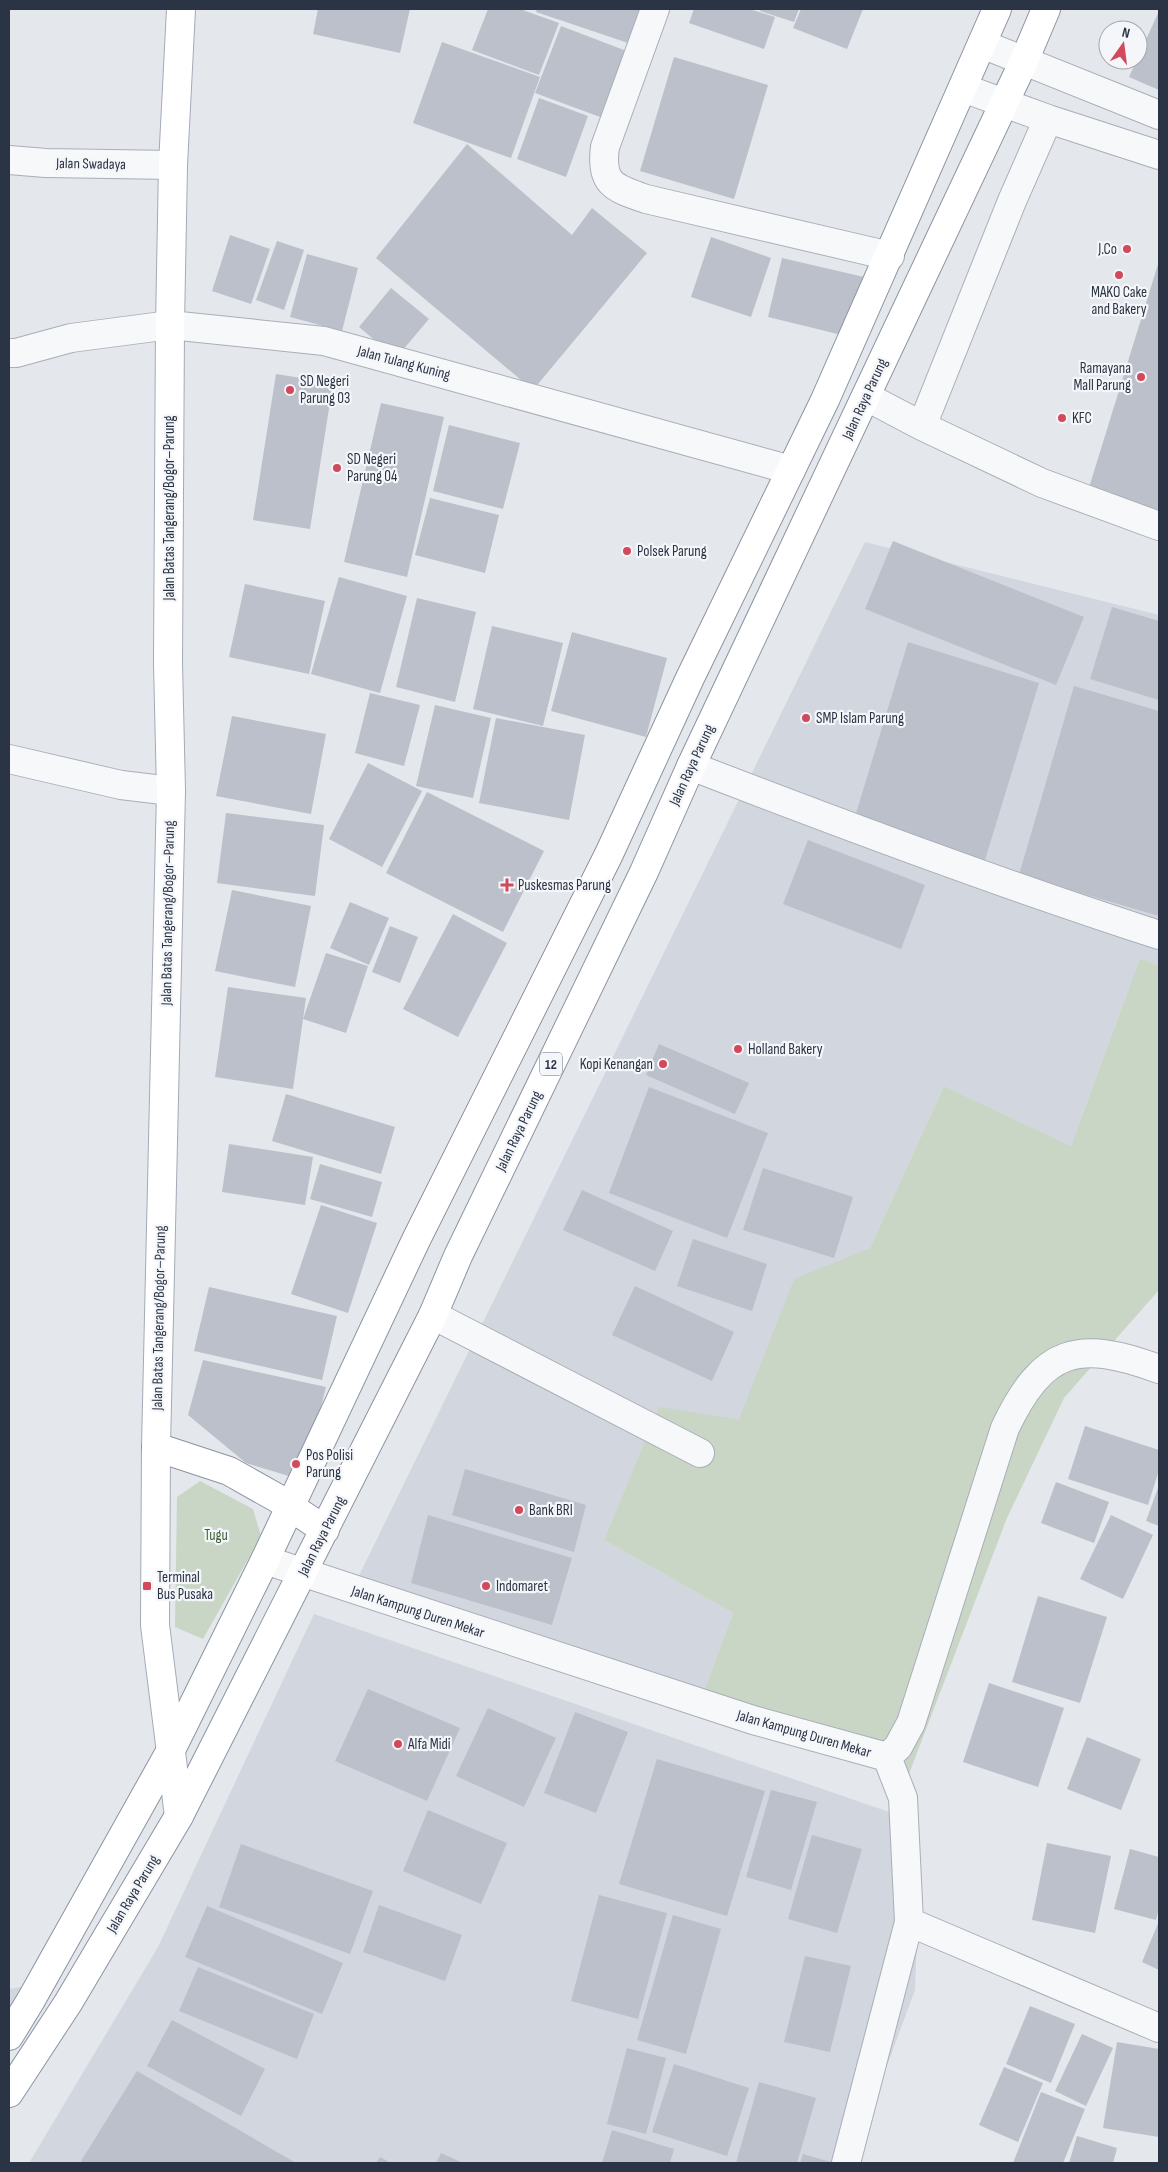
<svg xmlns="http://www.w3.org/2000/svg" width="1168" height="2172" viewBox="0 0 1168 2172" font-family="'Sofia Sans Condensed',sans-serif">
	<rect width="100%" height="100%" fill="#e4e7ec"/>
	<path fill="#d2d6de" d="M 865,542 L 1159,615 L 1159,966 L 1140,958 L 1071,1146 L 944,1086 L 870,1248 L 794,1280 L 740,1419 L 659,1408 L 604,1540 L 733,1613 L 697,1710 L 351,1592 Z
		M 314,1614 L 898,1815 L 919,1882 L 915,1990 L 851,2163 L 29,2163 L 158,1947 Z
		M 59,1981 L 43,2009 L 9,2017 L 9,1989 Z"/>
	<path fill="#c9d6c5" d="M 1140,958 L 1159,966 L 1159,1290 L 1064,1398 L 1007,1518 L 907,1779 L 697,1710 L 733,1613 L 604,1540 L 659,1407 L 739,1419 L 794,1279 L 870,1248 L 944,1086 L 1071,1146 Z
		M 200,1481 L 253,1509 L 261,1536 L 203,1639 L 175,1627 L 177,1497 Z"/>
	<path fill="#bbc0ca" d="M 318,9 L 410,9 L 400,53 L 313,34 Z
		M 488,9 L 520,9 L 559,23 L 539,75 L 472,50 Z
		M 537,9 L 650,9 L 637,46 L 536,12 Z
		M 694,9 L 749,9 L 775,17 L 764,49 L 689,23 Z
		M 761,9 L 799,9 L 794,22 L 760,11 Z
		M 801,9 L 863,9 L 847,49 L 793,28 Z
		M 1159,11 L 1159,90 L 1129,77 Z
		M 561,26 L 637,55 L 611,121 L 535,93 Z
		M 442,42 L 540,77 L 511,158 L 413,123 Z
		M 674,57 L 768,85 L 734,199 L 640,171 Z
		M 539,98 L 588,116 L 566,177 L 517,159 Z
		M 467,144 L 572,235 L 592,208 L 647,253 L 533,390 L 376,258 Z
		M 230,235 L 270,249 L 251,304 L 212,291 Z
		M 711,237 L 771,258 L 751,317 L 691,297 Z
		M 277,241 L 304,250 L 284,310 L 256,300 Z
		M 307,254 L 358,268 L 342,331 L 290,317 Z
		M 782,258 L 864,277 L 850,337 L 768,317 Z
		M 1159,261 L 1159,519 L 1087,494 Z
		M 391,288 L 429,319 L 396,358 L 359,327 Z
		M 276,374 L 333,383 L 310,529 L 253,520 Z
		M 381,403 L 444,417 L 407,577 L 344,562 Z
		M 449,425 L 520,443 L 503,509 L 433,491 Z
		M 430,498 L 499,515 L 485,573 L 415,555 Z
		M 893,541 L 1084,617 L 1056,685 L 865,609 Z
		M 339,577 L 407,596 L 380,693 L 311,674 Z
		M 245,584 L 325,601 L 309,674 L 229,657 Z
		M 417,598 L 476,612 L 455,702 L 396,687 Z
		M 1112,607 L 1159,621 L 1159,700 L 1090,679 Z
		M 492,626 L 563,643 L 543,726 L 473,709 Z
		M 572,632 L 667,658 L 646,737 L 551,711 Z
		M 908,642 L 1039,683 L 985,860 L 854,820 Z
		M 1074,686 L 1159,711 L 1159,916 L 1019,875 Z
		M 370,693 L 420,705 L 404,766 L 355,753 Z
		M 435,705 L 491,718 L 473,798 L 416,786 Z
		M 232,716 L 326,734 L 311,814 L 216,796 Z
		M 496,718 L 585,735 L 569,820 L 479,803 Z
		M 368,763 L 422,791 L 382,867 L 329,839 Z
		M 427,792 L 544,851 L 503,932 L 386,873 Z
		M 226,813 L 324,825 L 315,896 L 217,883 Z
		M 808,840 L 925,885 L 901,949 L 783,904 Z
		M 232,890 L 311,906 L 295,987 L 215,971 Z
		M 350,902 L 389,918 L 369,965 L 330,948 Z
		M 453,914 L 507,943 L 458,1037 L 403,1009 Z
		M 390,926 L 418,937 L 400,983 L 372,972 Z
		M 326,953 L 368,966 L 346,1033 L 303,1019 Z
		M 228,987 L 306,998 L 293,1089 L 215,1077 Z
		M 659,1044 L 749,1083 L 735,1114 L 646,1075 Z
		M 649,1087 L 768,1133 L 727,1238 L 609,1193 Z
		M 286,1094 L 395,1127 L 381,1174 L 272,1141 Z
		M 229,1144 L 313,1157 L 305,1205 L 222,1192 Z
		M 320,1164 L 382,1182 L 372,1217 L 310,1199 Z
		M 763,1168 L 853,1197 L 834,1258 L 743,1230 Z
		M 582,1190 L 673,1231 L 655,1271 L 563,1230 Z
		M 321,1205 L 377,1223 L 348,1313 L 291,1294 Z
		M 693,1239 L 767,1264 L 752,1311 L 677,1286 Z
		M 635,1286 L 734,1332 L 712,1381 L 612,1335 Z
		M 209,1287 L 337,1316 L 322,1380 L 194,1351 Z
		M 203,1360 L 326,1387 L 302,1480 L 246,1463 L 188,1415 Z
		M 1085,1426 L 1159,1450 L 1159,1470 L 1148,1505 L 1068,1479 Z
		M 465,1469 L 586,1505 L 574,1552 L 452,1515 Z
		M 1056,1482 L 1109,1502 L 1094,1543 L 1041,1523 Z
		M 1159,1485 L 1159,1526 L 1146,1521 Z
		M 428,1515 L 572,1558 L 552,1625 L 411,1583 Z
		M 1111,1515 L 1153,1535 L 1123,1599 L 1080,1579 Z
		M 1038,1596 L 1107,1617 L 1080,1703 L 1012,1682 Z
		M 989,1683 L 1064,1708 L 1038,1787 L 963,1762 Z
		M 368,1689 L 460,1728 L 427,1801 L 335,1761 Z
		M 488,1708 L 556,1738 L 524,1807 L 456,1776 Z
		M 575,1712 L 628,1732 L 596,1813 L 544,1793 Z
		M 1087,1737 L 1141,1759 L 1121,1810 L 1067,1789 Z
		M 657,1759 L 765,1791 L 727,1916 L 619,1884 Z
		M 771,1790 L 817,1802 L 791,1890 L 746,1877 Z
		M 428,1810 L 507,1843 L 481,1904 L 403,1871 Z
		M 812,1835 L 862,1849 L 837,1933 L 788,1919 Z
		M 1047,1843 L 1111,1856 L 1095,1933 L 1032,1920 Z
		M 241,1844 L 373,1891 L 350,1954 L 219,1907 Z
		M 1130,1849 L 1159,1857 L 1159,1908 L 1156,1920 L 1114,1909 Z
		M 599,1895 L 667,1913 L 638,2019 L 571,2001 Z
		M 379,1905 L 462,1935 L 445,1981 L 363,1952 Z
		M 207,1906 L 343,1963 L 322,2014 L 185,1957 Z
		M 673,1915 L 721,1929 L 686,2054 L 637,2040 Z
		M 1159,1921 L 1159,1970 L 1142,1962 Z
		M 805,1956 L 851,1966 L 830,2052 L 784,2042 Z
		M 198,1967 L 314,2014 L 297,2059 L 179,2011 Z
		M 1030,2006 L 1075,2024 L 1051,2083 L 1006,2064 Z
		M 172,2020 L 265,2069 L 241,2116 L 147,2066 Z
		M 1082,2034 L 1113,2048 L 1086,2106 L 1055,2091 Z
		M 1117,2042 L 1159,2049 L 1159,2137 L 1103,2128 Z
		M 627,2048 L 666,2058 L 646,2134 L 607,2124 Z
		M 674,2064 L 749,2088 L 727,2156 L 652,2132 Z
		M 1004,2067 L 1043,2083 L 1018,2142 L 979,2125 Z
		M 137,2071 L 296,2163 L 85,2163 L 81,2161 Z
		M 759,2082 L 816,2098 L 797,2163 L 736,2163 Z
		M 1041,2092 L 1085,2109 L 1063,2163 L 1013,2163 Z
		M 612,2130 L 674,2149 L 670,2163 L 602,2163 Z
		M 1077,2136 L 1117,2148 L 1113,2163 L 1069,2163 Z
		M 441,2153 L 463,2163 L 436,2163 Z
		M 803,2154 L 834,2163 L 800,2163 Z
		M 380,2157 L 391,2163 L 376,2163 Z"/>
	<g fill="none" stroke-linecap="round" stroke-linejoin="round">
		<defs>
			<path id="minor" d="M 655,9 L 605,147 C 600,184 614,188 646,199 L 890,256
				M 982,44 L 1159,115
				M 963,88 L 1048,119 L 1159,155
				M 1048,119 L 1012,201 L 922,426 L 1042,483 L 1159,526
				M 9,160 L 46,163 L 173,165
				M 9,353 L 16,353 L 71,338 L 170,325 L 324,341 L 791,470
				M 867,397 L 922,426
				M 9,759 L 121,785 L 171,791
				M 691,766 C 846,826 1001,884 1159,935
				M 433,1315 L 700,1453
				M 265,1560 L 753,1720 L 887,1757 L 903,1798 L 909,1922 L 1159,2028
				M 887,1757 L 898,1747 L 911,1723 L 1005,1428 C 1043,1348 1078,1339 1159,1369
				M 846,2163 L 909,1922"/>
			<path id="major" d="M 179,1816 L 155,1625 L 156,1447 L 171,791 L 168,663 L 170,325 L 173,165 L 181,9"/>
			<path id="highway" d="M 156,1447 L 229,1471 L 277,1498 L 325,1530
				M 9,2036 L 31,2000 L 171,1750 L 265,1560 L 416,1240 L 609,854 L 690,678 L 825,400 L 997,9
				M 9,2093 L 68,2003 L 179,1816 L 433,1315 L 458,1256 L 644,872 L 691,766 L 1024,61 L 1046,9"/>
		</defs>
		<use href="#minor" stroke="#a9aeb7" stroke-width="30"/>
		<use href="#major" stroke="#a3abb8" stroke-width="30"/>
		<use href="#highway" stroke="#8b94a3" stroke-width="30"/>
		<use href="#minor" stroke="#f7f8fa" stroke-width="28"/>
		<use href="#major" stroke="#fff" stroke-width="28"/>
		<use href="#highway" stroke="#fff" stroke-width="28"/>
	</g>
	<g fill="#d1495b" stroke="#f4f6f9" stroke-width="2">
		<circle cx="1127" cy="249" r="5"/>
		<circle cx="1119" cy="275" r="5"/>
		<circle cx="1141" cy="377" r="5"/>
		<circle cx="290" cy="390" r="5"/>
		<circle cx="1062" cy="418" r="5"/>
		<circle cx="337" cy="468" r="5"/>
		<circle cx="627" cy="551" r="5"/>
		<circle cx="806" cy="718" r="5"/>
		<path d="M504.5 877.5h5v5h5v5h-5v5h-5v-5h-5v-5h5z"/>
		<circle cx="738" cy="1049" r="5"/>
		<circle cx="663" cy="1064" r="5"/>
		<circle cx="296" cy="1464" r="5"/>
		<circle cx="519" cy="1510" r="5"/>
		<rect x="142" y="1581" width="10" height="10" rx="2.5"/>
		<circle cx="486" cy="1586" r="5"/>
		<circle cx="398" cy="1744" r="5"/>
	</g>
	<g text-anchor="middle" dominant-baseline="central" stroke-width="4.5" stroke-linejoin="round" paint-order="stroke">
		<rect fill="#f4f6f9" stroke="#676e7b" stroke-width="1" x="540" y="1052.5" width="22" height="23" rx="4"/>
		<g font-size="14" font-weight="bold" fill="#2b3445">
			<text x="551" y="1064">12</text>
		</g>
		<g font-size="15" fill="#2b3445" stroke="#f4f6f9">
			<text transform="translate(91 164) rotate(1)">Jalan Swadaya</text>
			<text transform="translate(404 363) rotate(15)">Jalan Tulang Kuning</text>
			<text transform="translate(865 399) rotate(-65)">Jalan Raya Parung</text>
			<text transform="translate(169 508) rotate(-90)">Jalan Batas Tangerang/Bogor–Parung</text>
			<text transform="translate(692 765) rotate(-65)">Jalan Raya Parung</text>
			<text transform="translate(168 913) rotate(-89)">Jalan Batas Tangerang/Bogor–Parung</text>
			<text transform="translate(519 1131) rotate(-64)">Jalan Raya Parung</text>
			<text transform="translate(159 1318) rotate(-89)">Jalan Batas Tangerang/Bogor–Parung</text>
			<text transform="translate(322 1536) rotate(-63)">Jalan Raya Parung</text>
			<text transform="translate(418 1612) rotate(18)">Jalan Kampung Duren Mekar</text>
			<text transform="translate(804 1734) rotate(16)">Jalan Kampung Duren Mekar</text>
			<text transform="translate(133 1894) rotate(-59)">Jalan Raya Parung</text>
		</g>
		<g font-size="15" fill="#2b3445" stroke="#f4f6f9" text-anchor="start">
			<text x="1117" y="249" text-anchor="end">J.Co</text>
			<text x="1119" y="292" text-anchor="middle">MAKO Cake<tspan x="1119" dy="17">and Bakery</tspan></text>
			<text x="1131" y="368" text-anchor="end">Ramayana<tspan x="1131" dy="17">Mall Parung</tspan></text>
			<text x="300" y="381">SD Negeri<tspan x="300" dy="17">Parung 03</tspan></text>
			<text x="1072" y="418">KFC</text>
			<text x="347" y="459">SD Negeri<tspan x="347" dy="17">Parung 04</tspan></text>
			<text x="637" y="551">Polsek Parung</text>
			<text x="816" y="718">SMP Islam Parung</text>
			<text x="518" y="885">Puskesmas Parung</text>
			<text x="748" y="1049">Holland Bakery</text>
			<text x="653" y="1064" text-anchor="end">Kopi Kenangan</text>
			<text x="306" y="1455">Pos Polisi<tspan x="306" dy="17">Parung</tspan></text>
			<text x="529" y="1510">Bank BRI</text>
			<text x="157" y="1577">Terminal<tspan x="157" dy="17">Bus Pusaka</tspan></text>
			<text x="496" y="1586">Indomaret</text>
			<text x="408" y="1744">Alfa Midi</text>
		</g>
		<g font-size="15" fill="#3f6138" stroke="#f4f6f9">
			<text x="216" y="1535">Tugu</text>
		</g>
	</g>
	<rect width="1168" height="2172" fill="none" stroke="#2b3445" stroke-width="20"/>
	<g transform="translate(1123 45) rotate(14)"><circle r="24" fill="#f4f6f9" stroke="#a4a8b1"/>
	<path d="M0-4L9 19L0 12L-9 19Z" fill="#d1495b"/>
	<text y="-8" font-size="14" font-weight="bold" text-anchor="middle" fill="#2b3445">N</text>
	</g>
</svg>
